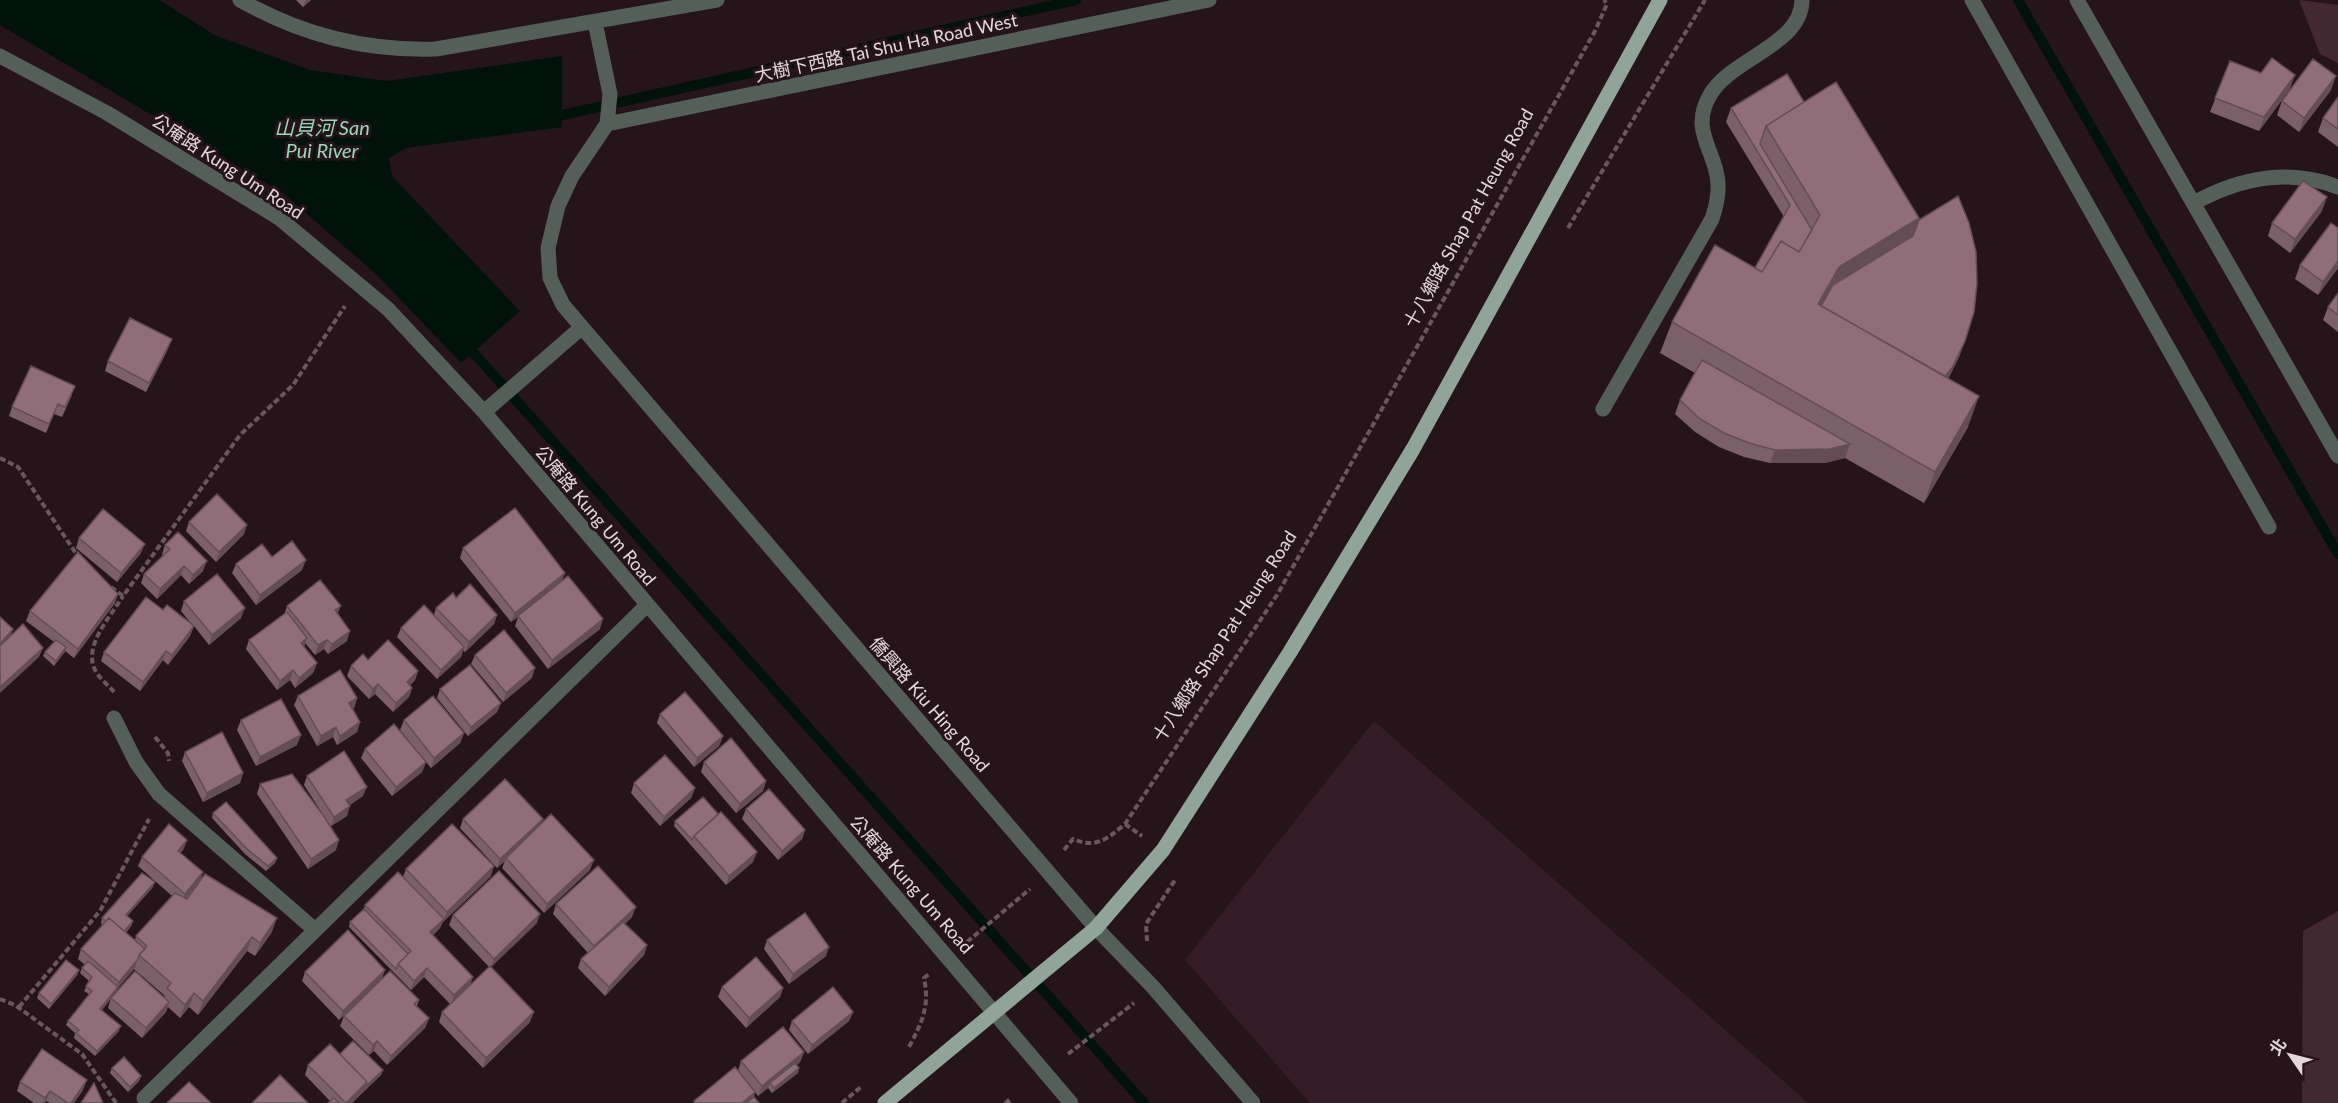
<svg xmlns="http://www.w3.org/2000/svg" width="2338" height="1103" viewBox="0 0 2338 1103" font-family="Lato,'Noto Sans TC',sans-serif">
	<rect width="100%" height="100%" fill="#26141b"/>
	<path fill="#351d27" d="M 1374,721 L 1808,1103 L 1310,1103 L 1185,960 Z"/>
	<path fill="#432832" d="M 2299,0 L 2338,5 L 2338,63 L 2320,54 Z
		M 2338,911 L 2338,1103 L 2302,1103 L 2303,931 Z"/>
	<path fill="#001209" d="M 0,0 L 160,0 L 214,35 L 310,70 L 387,81 L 562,56 L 562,127 L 406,148 L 389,158 L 392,176 L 520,311 L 461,363 L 376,274 L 283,193 L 0,25 Z"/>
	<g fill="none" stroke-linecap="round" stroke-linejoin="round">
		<path stroke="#001209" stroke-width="10" d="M 2018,0 L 2338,554
			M 549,118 L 1076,0
			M 464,342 L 1144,1103"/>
		<path stroke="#68585e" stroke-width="4" stroke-dasharray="6 3" stroke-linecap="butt" d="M 1568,228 L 1705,0
			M 0,458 L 18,467 L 79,558
			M 111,587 L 123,596 L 240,435 L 293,385 L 345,306
			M 114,692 C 108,685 99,678 95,670 C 83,645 111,616 123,596
			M 155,737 L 168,753 L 169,761
			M 1125,824 L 1142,836
			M 1064,850 L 1073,839 C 1096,849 1107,839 1125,824 L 1277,595 L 1595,31 L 1607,4 L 1604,0
			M 1147,941 L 1146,924 L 1175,880
			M 967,942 L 1030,889
			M 0,999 L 15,1005 L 82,1054 L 116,1103
			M 19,1007 L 100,911 L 149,819
			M 909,1047 C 922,1022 930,1007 924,978 L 929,974
			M 1068,1054 L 1134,1003
			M 842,1103 L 862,1086"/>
		<path stroke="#555f5a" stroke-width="15" d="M 240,0 C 302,35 364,51 436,49 L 717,0
			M 1972,0 L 2269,527
			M 2077,0 L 2338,456
			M 595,22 L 610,94 L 607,124 L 572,176 L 558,206 L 548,248 L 550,278 L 563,305 L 1096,928 L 1153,987 L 1253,1103
			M 0,56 L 107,113 L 279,218 L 388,309 L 484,412 L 1071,1103
			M 607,124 L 1209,0
			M 2194,203 C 2239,178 2289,168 2338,187
			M 1603,409 L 1712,219 C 1716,207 1719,196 1718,183 C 1716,150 1689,131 1710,95 C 1730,59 1802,45 1802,0
			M 484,412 L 581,328
			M 114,718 L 136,762 L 159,794 L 315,930
			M 144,1098 L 646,606"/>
		<path stroke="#90a49a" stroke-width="15" d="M 885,1103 L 1096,928 L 1163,850 L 1290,652 L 1413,449 L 1660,0"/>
	</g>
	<path fill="#7b5f69" d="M 296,0 L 311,0 L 303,7 Z
		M 2230,61 L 2290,89 L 2259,131 L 2210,112 Z
		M 2331,90 L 2299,132 L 2277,115 L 2282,101 Z
		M 2338,97 L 2338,147 L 2318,132 L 2323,118 Z
		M 1804,102 L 1919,218 L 1919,220 L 1960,355 L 1948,378 L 1968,427 L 1924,503 L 1845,458 L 1825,463 L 1770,463 L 1744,457 L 1719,447 L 1695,432 L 1675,414 L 1680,400 L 1695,373 L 1660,353 L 1672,322 L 1755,268 L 1784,217 L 1726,122 L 1731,108 Z
		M 2322,211 L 2290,253 L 2268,236 L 2272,223 Z
		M 2338,228 L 2338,268 L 2318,295 L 2295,279 L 2300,265 Z
		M 2338,293 L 2338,332 L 2323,320 L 2328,307 Z
		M 168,349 L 146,392 L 105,371 L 108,361 Z
		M 72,395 L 62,417 L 54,414 L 46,433 L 9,416 L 12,407 Z
		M 189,522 L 244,534 L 216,562 L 186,531 Z
		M 79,538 L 141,553 L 117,582 L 76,548 Z
		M 165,545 L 203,571 L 189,584 L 181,575 L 157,599 L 141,583 L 144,574 L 163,556 L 162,554 Z
		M 463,548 L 563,580 L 600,629 L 548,669 L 515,626 L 518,617 L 511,622 L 460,558 Z
		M 272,557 L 302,570 L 256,605 L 232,573 L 236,564 Z
		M 456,598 L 497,615 L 494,624 L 465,652 L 463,650 L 461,657 L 437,679 L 397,637 L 401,628 L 434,615 L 436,608 Z
		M 184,601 L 241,618 L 209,645 L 194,626 L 190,636 L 168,665 L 163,660 L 140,691 L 101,661 L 104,652 L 163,610 L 193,626 L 181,611 Z
		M 115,603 L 74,658 L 65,651 L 54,666 L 43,656 L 45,652 L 54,642 L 26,621 L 30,611 Z
		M 287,606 L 338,614 L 347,641 L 328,654 L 324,649 L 315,655 L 305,643 L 304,647 L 317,663 L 313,673 L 295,688 L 290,680 L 277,690 L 246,649 L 249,640 L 284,615 Z
		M 475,655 L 532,678 L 503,702 L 471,664 Z
		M 368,660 L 418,671 L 415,680 L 410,685 L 412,688 L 409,697 L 393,712 L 375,694 L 369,699 L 347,676 L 351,666 Z
		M 440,689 L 501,703 L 497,712 L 468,736 L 437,698 Z
		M 298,696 L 357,698 L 354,708 L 352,709 L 360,722 L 357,732 L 337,745 L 333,737 L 317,746 L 294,705 Z
		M 660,714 L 723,736 L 719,746 L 694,767 L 657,723 Z
		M 241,720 L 297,745 L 256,766 L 237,730 Z
		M 404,720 L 464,733 L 460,743 L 431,768 L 400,730 Z
		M 365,749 L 426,762 L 422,772 L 392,796 L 361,758 Z
		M 185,752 L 243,773 L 240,783 L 203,802 L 182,761 Z
		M 704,762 L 766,781 L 763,791 L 736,813 L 701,772 Z
		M 307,776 L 363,796 L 349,805 L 347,816 L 331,826 L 336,850 L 308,869 L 257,794 L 260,784 L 322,813 L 304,785 Z
		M 634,783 L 695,788 L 691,798 L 660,826 L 631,793 Z
		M 746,809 L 805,830 L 802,839 L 778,860 L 742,819 Z
		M 213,813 L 277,858 L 275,863 L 266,871 L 245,854 L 212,818 Z
		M 463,819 L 543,819 L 541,824 L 590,870 L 544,913 L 502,868 L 505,861 L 497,868 L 460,828 Z
		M 675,821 L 753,862 L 726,885 L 674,826 Z
		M 187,840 L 183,850 L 180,853 L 203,872 L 200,880 L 272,932 L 255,956 L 247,951 L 198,1015 L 189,1007 L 180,1018 L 168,1007 L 166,1012 L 142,1038 L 108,1008 L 111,998 L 164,997 L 165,996 L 134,969 L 117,989 L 116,992 L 102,1010 L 119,1031 L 95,1056 L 74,1038 L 75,1033 L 66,1025 L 68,1021 L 89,994 L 84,991 L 89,981 L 80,973 L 82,968 L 85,965 L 78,959 L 81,949 L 102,925 L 101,923 L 102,918 L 153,887 L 127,916 L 133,921 L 131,926 L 126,933 L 135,940 L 136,936 L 172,896 L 138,866 L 142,857 Z
		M 406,869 L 491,876 L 443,922 L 443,921 L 440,928 L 433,935 L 470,986 L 489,967 L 449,925 L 453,915 L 537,923 L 491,967 L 530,1022 L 483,1068 L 439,1022 L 442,1012 L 450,1004 L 424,977 L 411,990 L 349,927 L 350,922 L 364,909 L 365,905 L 403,877 Z
		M 556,904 L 632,917 L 625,924 L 647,945 L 644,955 L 605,996 L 578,968 L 581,959 L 588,953 L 553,914 Z
		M 767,940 L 826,956 L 789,984 L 764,949 Z
		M 79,970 L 77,975 L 49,1009 L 37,998 L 39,993 Z
		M 305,972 L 382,978 L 419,1000 L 417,1006 L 429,1018 L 425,1028 L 387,1065 L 374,1051 L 369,1055 L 340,1026 L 344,1016 L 364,997 L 339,1020 L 302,981 Z
		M 722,987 L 783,988 L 780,997 L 746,1028 L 718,997 Z
		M 853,1012 L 849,1021 L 808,1054 L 789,1030 L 792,1021 Z
		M 804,1052 L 800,1062 L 797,1065 L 799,1068 L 798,1073 L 772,1093 L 768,1088 L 758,1096 L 755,1092 L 754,1097 L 759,1103 L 694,1103 L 694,1101 L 738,1071 L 741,1061 Z
		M 340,1054 L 383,1070 L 381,1075 L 352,1103 L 328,1103 L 330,1101 L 305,1075 L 308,1065 Z
		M 112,1068 L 141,1076 L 139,1081 L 128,1092 L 110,1073 Z
		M 20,1082 L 83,1090 L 74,1103 L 50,1103 L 46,1101 L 45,1103 L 34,1103 L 17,1091 Z"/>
	<path fill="#644d55" d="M 306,0 L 311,0 L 303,7 Z
		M 2295,75 L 2290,89 L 2259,131 L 2264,117 Z
		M 2336,76 L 2331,90 L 2299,132 L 2304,118 Z
		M 2327,197 L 2322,211 L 2290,253 L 2295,239 Z
		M 1919,218 L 1908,249 L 1814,323 L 1818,304 L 1839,267 Z
		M 2338,261 L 2338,268 L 2318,295 L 2323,282 Z
		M 172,339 L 168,349 L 146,392 L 149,383 Z
		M 1965,341 L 1960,355 L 1947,382 L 1934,391 Z
		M 1979,396 L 1968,427 L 1924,503 L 1935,472 Z
		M 1850,444 L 1845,458 L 1825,463 L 1770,463 L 1775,450 Z
		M 247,525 L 244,534 L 216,562 L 219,552 Z
		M 145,544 L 141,553 L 117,582 L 121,573 Z
		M 306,560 L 302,570 L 256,605 L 260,595 Z
		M 207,561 L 203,571 L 189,584 L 193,575 Z
		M 184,566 L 181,575 L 157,599 L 160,589 Z
		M 565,573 L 562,582 L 511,622 L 515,613 Z
		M 118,594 L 115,603 L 74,658 L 78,649 Z
		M 341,606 L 337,615 L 335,610 Z
		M 245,608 L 241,618 L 209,645 L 212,635 Z
		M 497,615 L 494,624 L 465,652 L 469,642 Z
		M 603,619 L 600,629 L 548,669 L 552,660 Z
		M 194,626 L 190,636 L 168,665 L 172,655 Z
		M 13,629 L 10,639 L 0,649 L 0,644 Z
		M 350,631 L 347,641 L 328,654 L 332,644 Z
		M 307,638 L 304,648 L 301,643 Z
		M 327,640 L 324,649 L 315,655 L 318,645 Z
		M 66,647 L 65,652 L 54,666 L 56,661 Z
		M 464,647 L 461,657 L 437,679 L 441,670 Z
		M 43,648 L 39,657 L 0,693 L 0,687 Z
		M 166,651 L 163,660 L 140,691 L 143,682 Z
		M 317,663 L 313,673 L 295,688 L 299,678 Z
		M 535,668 L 532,678 L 503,702 L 506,693 Z
		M 293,670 L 290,680 L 277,690 L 280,681 Z
		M 418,671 L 415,680 L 404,692 L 407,682 Z
		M 378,684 L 375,694 L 369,699 L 373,689 Z
		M 412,688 L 409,697 L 393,712 L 396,703 Z
		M 357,698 L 354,708 L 346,713 L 349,703 Z
		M 501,703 L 497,712 L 468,736 L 471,727 Z
		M 360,722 L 357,732 L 337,745 L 340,736 Z
		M 336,727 L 333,737 L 317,746 L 321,736 Z
		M 464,733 L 460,743 L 431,768 L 434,758 Z
		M 301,735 L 297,745 L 256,766 L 260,757 Z
		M 723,736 L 719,746 L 694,767 L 697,758 Z
		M 426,762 L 422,772 L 392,796 L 396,787 Z
		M 243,773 L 240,783 L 203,802 L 207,793 Z
		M 766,781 L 763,791 L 736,813 L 740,804 Z
		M 367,787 L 363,796 L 343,810 L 346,800 Z
		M 695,788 L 691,798 L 660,826 L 664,817 Z
		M 350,806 L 347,816 L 331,826 L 334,817 Z
		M 543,819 L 539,829 L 506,858 L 505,861 L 497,868 L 500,859 Z
		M 805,830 L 802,839 L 778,860 L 782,851 Z
		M 187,840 L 183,850 L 174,861 L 178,851 Z
		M 339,840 L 336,850 L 308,869 L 311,859 Z
		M 757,852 L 753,862 L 726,885 L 729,876 Z
		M 277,858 L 275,863 L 266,871 L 268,866 Z
		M 594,860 L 590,870 L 544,913 L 547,904 Z
		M 494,866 L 491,876 L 443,922 L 447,912 Z
		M 203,872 L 200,881 L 181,904 L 185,894 Z
		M 155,882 L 153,887 L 124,920 L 126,915 Z
		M 636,907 L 632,917 L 591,955 L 594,946 Z
		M 540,914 L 537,923 L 490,968 L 494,959 Z
		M 277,918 L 272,932 L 255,956 L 260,943 Z
		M 444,919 L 440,928 L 426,942 L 430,932 Z
		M 133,921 L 131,926 L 120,939 L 122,935 Z
		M 252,937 L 247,951 L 198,1015 L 203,1001 Z
		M 647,945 L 644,955 L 605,996 L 609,987 Z
		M 829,947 L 826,956 L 789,984 L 793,974 Z
		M 138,959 L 134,969 L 117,989 L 116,992 L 99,1014 L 100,1009 L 116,990 L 119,982 Z
		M 427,968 L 424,977 L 411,990 L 414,981 Z
		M 79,970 L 77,975 L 49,1009 L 51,1004 Z
		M 385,970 L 382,979 L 339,1020 L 343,1011 Z
		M 473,977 L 470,986 L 451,1005 L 454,995 Z
		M 783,988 L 780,997 L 746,1028 L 749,1018 Z
		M 194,993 L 189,1007 L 180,1018 L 185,1005 Z
		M 169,1002 L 166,1012 L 142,1038 L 146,1028 Z
		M 534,1012 L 530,1022 L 483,1068 L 486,1058 Z
		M 853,1012 L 849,1021 L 808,1054 L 812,1045 Z
		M 429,1018 L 425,1028 L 387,1065 L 391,1056 Z
		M 121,1026 L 119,1031 L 95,1056 L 97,1051 Z
		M 377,1041 L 374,1051 L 369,1055 L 373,1045 Z
		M 804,1052 L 800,1062 L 771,1085 L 770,1083 L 768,1088 L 758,1096 L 762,1086 Z
		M 799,1068 L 798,1073 L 772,1093 L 774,1088 Z
		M 383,1070 L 381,1075 L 352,1103 L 346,1103 L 367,1082 Z
		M 141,1076 L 139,1081 L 128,1092 L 130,1087 Z
		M 87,1080 L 83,1090 L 74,1103 L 71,1103 Z
		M 50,1091 L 46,1101 L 45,1103 L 43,1103 L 45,1098 Z
		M 755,1092 L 752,1102 L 750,1103 L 742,1103 Z"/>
	<path fill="#8f6e7a" stroke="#644d55" stroke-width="1.5" d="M 2272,58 L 2295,75 L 2264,117 L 2215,98 L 2230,61 L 2261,73 Z
		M 2313,59 L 2336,76 L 2304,118 L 2282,101 Z
		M 1787,74 L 1804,102 L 1766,126 L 1760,144 L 1812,230 L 1799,252 L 1781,241 L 1762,272 L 1755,268 L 1790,205 L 1731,108 Z
		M 1836,82 L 1919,218 L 1839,267 L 1818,304 L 1979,396 L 1935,472 L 1672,322 L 1715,245 L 1762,272 L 1781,241 L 1799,252 L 1820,215 L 1766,126 Z
		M 2338,97 L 2338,129 L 2323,118 Z
		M 2303,181 L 2327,197 L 2295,239 L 2272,223 Z
		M 1958,196 L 1969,223 L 1976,252 L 1977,283 L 1974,312 L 1965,341 L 1952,368 L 1945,376 L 1821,306 L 1833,285 L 1913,236 L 1919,220 Z
		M 2331,223 L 2338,228 L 2338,261 L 2323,282 L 2300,265 Z
		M 2338,293 L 2338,315 L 2328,307 Z
		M 130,318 L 172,339 L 149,383 L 108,361 Z
		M 1702,360 L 1850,444 L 1830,449 L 1775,450 L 1749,443 L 1724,433 L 1700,419 L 1680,400 Z
		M 31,366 L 75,386 L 65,407 L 58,404 L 49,424 L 12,407 Z
		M 217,494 L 247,525 L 219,552 L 189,522 Z
		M 515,508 L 565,573 L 515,613 L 463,548 Z
		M 103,509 L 145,544 L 121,573 L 79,538 Z
		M 178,532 L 207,561 L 193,575 L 184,566 L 160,589 L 144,574 L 170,549 L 165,545 Z
		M 292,541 L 306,560 L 260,595 L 236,564 L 262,544 L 272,557 Z
		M 78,552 L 118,594 L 78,649 L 30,611 Z
		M 217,574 L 245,608 L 212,635 L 184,601 Z
		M 568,576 L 603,619 L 552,660 L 518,616 Z
		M 320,580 L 341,606 L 335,610 L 350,631 L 332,644 L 327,640 L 318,645 L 287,606 Z
		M 470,584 L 497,615 L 469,642 L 436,608 L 453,593 L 456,598 Z
		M 146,597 L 163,610 L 167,605 L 194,626 L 172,655 L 166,651 L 143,682 L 104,652 Z
		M 424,605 L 464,647 L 441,670 L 401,628 Z
		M 287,612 L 307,638 L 301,643 L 317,663 L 299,678 L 293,670 L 280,681 L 249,640 Z
		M 0,617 L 13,629 L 0,644 Z
		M 23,624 L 43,648 L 0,687 L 0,646 Z
		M 504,630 L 535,668 L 506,693 L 475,655 Z
		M 56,640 L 66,647 L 56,661 L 45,652 Z
		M 388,640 L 418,671 L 407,682 L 412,688 L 396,703 L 378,684 L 373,689 L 351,666 L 363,654 L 368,660 Z
		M 470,665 L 501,703 L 471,727 L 440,689 Z
		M 340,670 L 357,698 L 349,703 L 360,722 L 340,736 L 336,727 L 321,736 L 298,696 Z
		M 685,692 L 723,736 L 697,758 L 660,714 Z
		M 433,696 L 464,733 L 434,758 L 404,720 Z
		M 281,699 L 301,735 L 260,757 L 241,720 Z
		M 394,724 L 426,762 L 396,787 L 365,749 Z
		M 222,732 L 243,773 L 207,793 L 185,752 Z
		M 731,738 L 766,781 L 740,804 L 704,762 Z
		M 344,751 L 367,787 L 346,800 L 350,806 L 334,817 L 307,776 Z
		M 665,755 L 695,788 L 664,817 L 634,783 Z
		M 292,774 L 323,815 L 339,840 L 311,859 L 260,784 Z
		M 505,779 L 543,819 L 500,859 L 463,819 Z
		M 769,789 L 805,830 L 782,851 L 746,809 Z
		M 703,797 L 718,814 L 694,836 L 692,840 L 675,821 Z
		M 226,802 L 277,858 L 268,866 L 247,849 L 213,813 Z
		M 721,812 L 757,852 L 729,876 L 694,836 Z
		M 551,814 L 594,860 L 547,904 L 506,858 Z
		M 169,824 L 187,840 L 178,851 L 203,872 L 185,894 L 142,857 Z
		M 452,824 L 494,866 L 447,912 L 406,869 Z
		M 598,866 L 636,907 L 594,946 L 556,904 Z
		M 499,871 L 540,914 L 494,959 L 453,915 Z
		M 398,872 L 444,919 L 430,932 L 473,977 L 454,995 L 427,968 L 414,981 L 398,964 L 411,951 L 365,905 Z
		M 142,873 L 155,882 L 126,915 L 133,921 L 124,931 L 109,918 L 106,921 L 102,918 Z
		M 205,874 L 277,918 L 260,943 L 252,937 L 203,1001 L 194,993 L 185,1005 L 167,988 L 171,983 L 139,955 L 147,946 L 136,936 L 175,893 L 187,899 Z
		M 364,909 L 408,954 L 398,964 L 396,969 L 350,922 Z
		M 805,913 L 829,947 L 793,974 L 767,940 Z
		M 109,918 L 145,949 L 139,955 L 138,959 L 119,982 L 81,949 Z
		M 623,922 L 647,945 L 609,987 L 581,959 Z
		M 348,930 L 385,970 L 343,1011 L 305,972 Z
		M 756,957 L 783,988 L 749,1018 L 722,987 Z
		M 66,960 L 79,970 L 51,1004 L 39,993 Z
		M 88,961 L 118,987 L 100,1009 L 121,1026 L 97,1051 L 76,1033 L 79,1030 L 68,1021 L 92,991 L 86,986 L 92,977 L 82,968 Z
		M 490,966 L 534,1012 L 486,1058 L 442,1012 Z
		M 135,971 L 169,1002 L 146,1028 L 111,998 Z
		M 390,971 L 419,1000 L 414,1004 L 429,1018 L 391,1056 L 377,1041 L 373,1045 L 344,1016 Z
		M 833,987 L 853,1012 L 812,1045 L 792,1021 Z
		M 783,1027 L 804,1052 L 762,1086 L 741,1061 Z
		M 353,1041 L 383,1070 L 365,1087 L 367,1082 L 340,1054 Z
		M 330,1044 L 367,1082 L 346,1103 L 308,1065 Z
		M 42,1049 L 87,1080 L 71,1103 L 68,1103 L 50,1091 L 45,1098 L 20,1082 Z
		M 124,1057 L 141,1076 L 130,1087 L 112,1068 Z
		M 795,1063 L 799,1068 L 774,1088 L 770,1083 Z
		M 735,1067 L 755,1092 L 742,1103 L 696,1103 L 694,1101 Z
		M 280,1075 L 308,1103 L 252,1103 Z
		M 189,1082 L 211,1103 L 167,1103 Z
		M 94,1083 L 103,1103 L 81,1103 Z
		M 754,1097 L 759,1103 L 746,1103 Z
		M 334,1098 L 339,1103 L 328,1103 Z
		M 1008,1099 L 1011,1103 L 1004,1103 Z"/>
	<g text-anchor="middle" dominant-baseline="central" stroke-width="6" stroke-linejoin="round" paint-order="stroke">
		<g font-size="18" fill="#e4d7db" stroke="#26141b">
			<text transform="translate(886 47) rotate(-12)">大樹下西路 Tai Shu Ha Road West</text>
			<text transform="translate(228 166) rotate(33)">公庵路 Kung Um Road</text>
			<text transform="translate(1468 218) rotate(-61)">十八鄉路 Shap Pat Heung Road</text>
			<text transform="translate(596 515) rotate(50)">公庵路 Kung Um Road</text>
			<text transform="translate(1224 636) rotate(-57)">十八鄉路 Shap Pat Heung Road</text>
			<text transform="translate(930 704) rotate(49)">僑興路 Kiu Hing Road</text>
			<text transform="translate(912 884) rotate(49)">公庵路 Kung Um Road</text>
		</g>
		<g font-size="20" font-style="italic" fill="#99d7bb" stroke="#26141b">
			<text x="322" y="127">山貝河 San<tspan x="322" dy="23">Pui River</tspan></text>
		</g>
	</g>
	<g transform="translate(2290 1055) rotate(305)" stroke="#26141b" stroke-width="4.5" paint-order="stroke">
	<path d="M0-4.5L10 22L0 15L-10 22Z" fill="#e4d7db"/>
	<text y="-9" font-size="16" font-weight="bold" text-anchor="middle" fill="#e4d7db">北</text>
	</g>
</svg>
